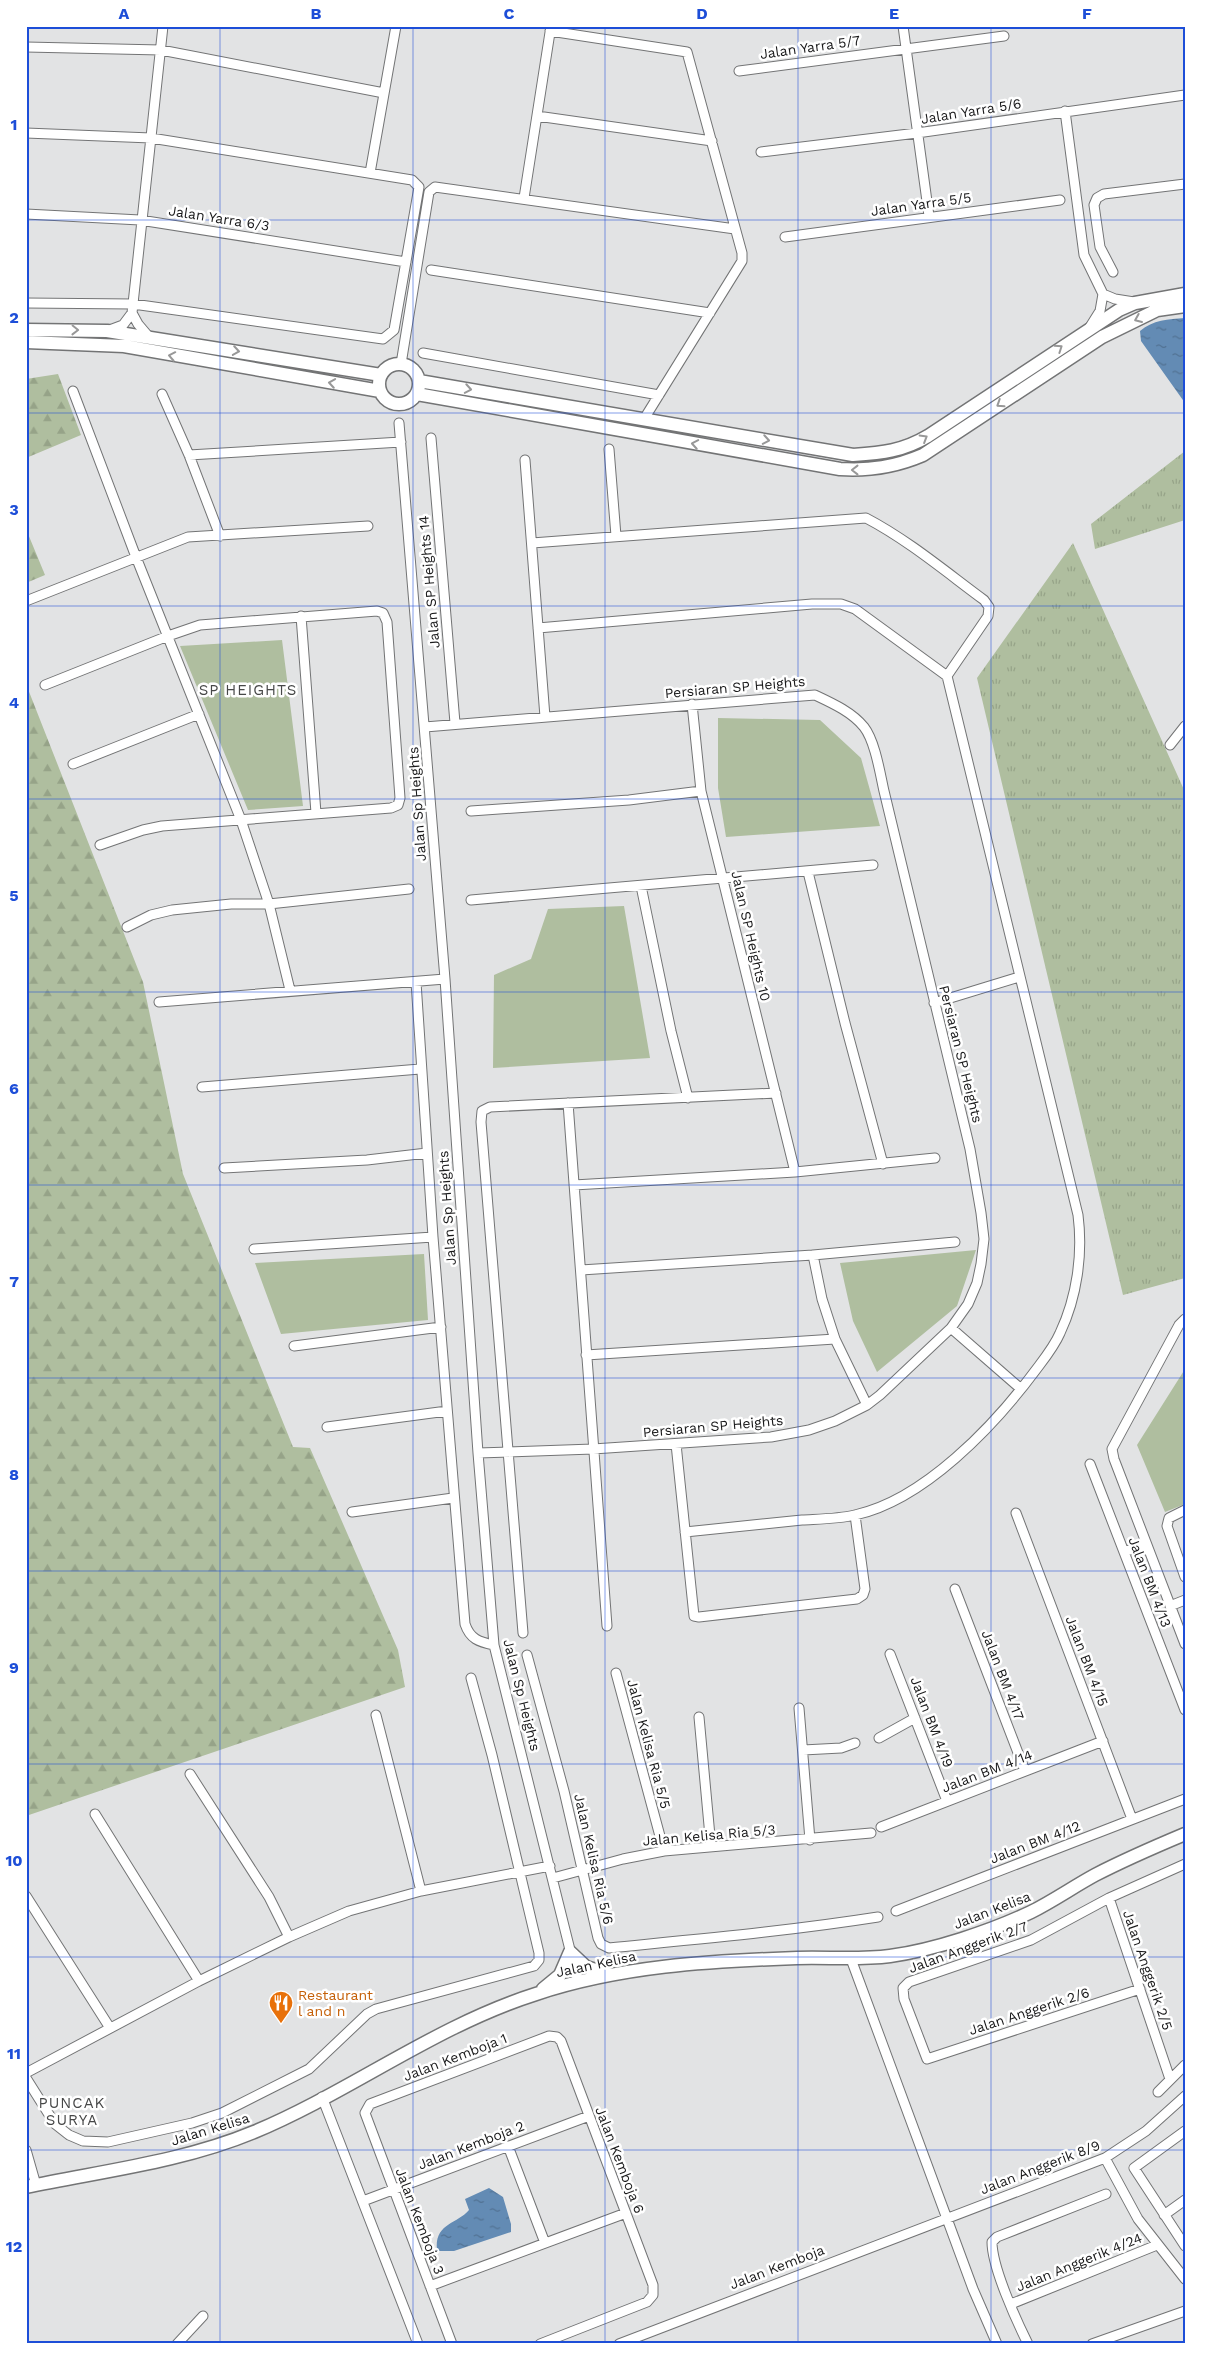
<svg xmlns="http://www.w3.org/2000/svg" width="1211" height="2370" viewBox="0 0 1211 2370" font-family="'Work Sans',sans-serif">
	<defs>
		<pattern id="grass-tufts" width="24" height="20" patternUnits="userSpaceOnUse" patternTransform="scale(1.25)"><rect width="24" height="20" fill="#afbe9f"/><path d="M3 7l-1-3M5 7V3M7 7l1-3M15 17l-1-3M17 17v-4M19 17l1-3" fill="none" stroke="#96a388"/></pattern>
		<pattern id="forest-firs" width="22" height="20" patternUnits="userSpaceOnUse" patternTransform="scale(1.25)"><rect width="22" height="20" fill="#afbe9f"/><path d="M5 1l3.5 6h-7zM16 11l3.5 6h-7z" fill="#96a388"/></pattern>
		<pattern id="water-ripples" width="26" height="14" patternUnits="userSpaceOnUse" patternTransform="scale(1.25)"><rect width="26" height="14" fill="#638bb4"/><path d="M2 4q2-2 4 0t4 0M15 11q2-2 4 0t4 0" fill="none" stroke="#517192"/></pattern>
	</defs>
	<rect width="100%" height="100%" fill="#e2e3e4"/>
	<path fill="url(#grass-tufts)" d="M 1185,451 L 1185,520 L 1095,549 L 1091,524 Z
		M 1073,543 L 1185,792 L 1185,1278 L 1123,1295 L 977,678 Z"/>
	<path fill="url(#forest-firs)" d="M 58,374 L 81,435 L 26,458 L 26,379 Z
		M 26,529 L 45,575 L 26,583 Z
		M 26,684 L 143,982 L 183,1174 L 293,1447 L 310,1448 L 398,1650 L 405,1687 L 26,1816 Z"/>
	<path fill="#afbe9f" d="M 282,640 L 303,806 L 248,810 L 180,646 Z
		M 718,718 L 820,720 L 861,758 L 880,826 L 726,837 L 718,788 Z
		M 624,906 L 650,1058 L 493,1068 L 494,975 L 531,959 L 548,909 Z
		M 976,1250 L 957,1306 L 877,1372 L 853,1321 L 840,1263 Z
		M 424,1254 L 428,1320 L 281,1334 L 255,1263 Z
		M 1185,1369 L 1185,1504 L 1165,1512 L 1137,1445 Z"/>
	<path fill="url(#water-ripples)" d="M 1185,318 L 1185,403 L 1141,341 L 1140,331 C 1153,320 1168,319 1185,318 Z
		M 489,2188 L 503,2197 L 511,2224 L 511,2232 L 454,2251 L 437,2251 C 434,2223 456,2225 469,2210 L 465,2199 Z"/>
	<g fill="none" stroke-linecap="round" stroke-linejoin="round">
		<defs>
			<path id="street" d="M 903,26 L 929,216
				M 550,31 L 687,52 L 742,253 L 742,261 L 644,419
				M 26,47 L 161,50 L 384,93
				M 739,71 L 1004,36
				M 1065,111 L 1084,255 L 1103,294 L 1100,311 L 1090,327
				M 537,116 L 712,141
				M 26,133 L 151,138 L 412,180 L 419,187 L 394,330 L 383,339 L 133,304 L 26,303
				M 761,152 L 917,133 L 1185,95
				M 370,173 L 396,26
				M 524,198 L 551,26
				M 26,214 L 140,220 L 406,262
				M 785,237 L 1060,200
				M 431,270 L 710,313
				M 1113,272 L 1100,247 L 1094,205 L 1097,198 L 1104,194 L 1185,184
				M 1103,294 L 1115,299 L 1134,302
				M 132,313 L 163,26
				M 107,331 L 123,325 L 132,313 L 138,324 L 149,337
				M 423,353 L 659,395
				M 401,364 L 429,192 L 435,187 L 735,229
				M 73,391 L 136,557 L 241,820 L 269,904 L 290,990
				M 162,394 L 189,455 L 220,536
				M 399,423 L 445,979 L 478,1453 L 494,1645 L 578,1982
				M 431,438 L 455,723
				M 609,449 L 616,536
				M 189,455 L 401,442
				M 525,460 L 545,717
				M 532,543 L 866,518 C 908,540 946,572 984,600 L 989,607 L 988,616 L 947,676
				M 26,601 L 188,537 L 368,526
				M 301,616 L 316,813
				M 538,628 L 812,604 L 841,604 L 855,609 L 947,676 L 1078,1215 C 1083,1254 1077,1297 1060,1333 C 1054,1347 1044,1359 1035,1371 C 994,1426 924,1500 855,1515 C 838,1519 819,1519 802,1520 C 763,1524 724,1528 685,1532
				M 45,685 L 168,636 L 200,625 L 377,611 L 383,613 L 387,622 L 400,798 L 398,805 L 391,808 L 162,826 L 143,830 L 100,845
				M 692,704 L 701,791 L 795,1172
				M 425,727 L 815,695 C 832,703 852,712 864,727 C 875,741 880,773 884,791 L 970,1149 L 981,1213 L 984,1239 L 981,1264 L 977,1283 L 968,1304 L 951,1328 L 880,1395 L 867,1405 L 835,1421 L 809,1430 L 771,1437 L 593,1449 L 478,1453
				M 1170,745 L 1185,726
				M 73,764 L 199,714
				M 471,811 L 629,800 L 701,791
				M 808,872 L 845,1023 L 883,1164
				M 641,886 L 671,1031 L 688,1098
				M 471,900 L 873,865
				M 127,927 L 151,915 L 172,910 L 231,904 L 269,904 L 409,889
				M 416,982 L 433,1237 L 465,1624 C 470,1639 479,1642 494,1645
				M 159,1002 L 445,979
				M 934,1003 L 1019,977
				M 202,1087 L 420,1069
				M 568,1103 L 607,1626
				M 224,1168 L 367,1160 L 427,1153
				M 574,1185 L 795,1172 L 935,1158
				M 254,1249 L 433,1237
				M 813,1255 L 822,1299 L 835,1339 L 867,1405
				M 581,1270 L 813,1255 L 955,1242
				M 1185,1319 L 1179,1325 L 1112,1449 L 1114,1459 L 1185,1644
				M 951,1328 L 1021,1389
				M 294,1346 L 441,1327
				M 586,1355 L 835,1339
				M 327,1427 L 447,1411
				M 676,1444 L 694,1616 L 699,1617 L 857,1599 L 863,1595 L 865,1589 L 855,1515
				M 1090,1464 L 1185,1710
				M 1185,1510 L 1169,1518 L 1167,1526 L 1185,1577
				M 352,1512 L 453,1498
				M 1016,1513 L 1132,1819
				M 1124,1552 L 1146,1544
				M 955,1589 L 1025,1771
				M 1170,1606 L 1185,1600
				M 523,1633 L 481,1122 L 482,1111 L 490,1107 L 776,1093
				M 890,1654 L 947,1801
				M 527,1655 L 564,1791 L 598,1938 L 601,1944 L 609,1948 C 699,1939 789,1931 878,1917
				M 616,1673 L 664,1851
				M 799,1708 L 810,1840
				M 376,1715 L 421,1891
				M 699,1717 L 711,1847
				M 879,1738 L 915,1718
				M 803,1750 L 841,1748 L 855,1743
				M 190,1774 L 269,1897 L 289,1937
				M 95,1814 L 199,1981
				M 881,1827 L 1103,1741
				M 553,1878 L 623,1859 L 664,1851 L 871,1833
				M 26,1896 L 110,2028
				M 1109,1898 L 1170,2079
				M 896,1911 L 1185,1799
				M 851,1959 L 973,2289 L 997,2344
				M 1140,1989 L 927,2059 L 904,1999 L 903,1988 L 909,1982 L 1031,1940 L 1109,1898 L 1185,1864
				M 26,2073 L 199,1981 L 289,1937 L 349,1911 L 421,1891 L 550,1866
				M 26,2078 L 55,2124 L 69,2135 L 83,2141 L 108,2142 L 192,2123 L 222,2113 L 309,2069 L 367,2014 L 376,2009 L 534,1966 L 539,1960 L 539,1953 L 492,1755 L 471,1678
				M 1158,2092 L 1185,2065
				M 322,2097 L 418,2344
				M 1185,2131 L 1134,2168 L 1185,2246
				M 508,2146 L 545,2243
				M 26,2150 L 36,2185
				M 1105,2158 L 1138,2219 L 1185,2279
				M 363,2201 L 589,2116
				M 1164,2215 L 1185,2200
				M 430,2286 L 626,2213
				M 1011,2304 L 1157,2245
				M 177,2344 L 203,2316
				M 452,2344 L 365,2113 L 370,2104 L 549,2036 L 557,2037 L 561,2041 L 653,2285 L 653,2295 L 647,2302 L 540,2344
				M 619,2344 L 1105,2158 L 1146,2131 L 1185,2096
				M 1028,2344 C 1016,2320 992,2267 992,2242 L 997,2237 L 1106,2194
				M 1092,2344 L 1185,2311"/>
			<path id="secondary" d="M 26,330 L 107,331 L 381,375
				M 26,342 L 124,346 L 380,391
				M379 384a20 20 0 1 1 40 0a20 20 0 1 1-40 0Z
				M 419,381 L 853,455 C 882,453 903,451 928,436 L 1119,310 L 1135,303 L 1185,294
				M 417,394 L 840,469 C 870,471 895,467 923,455 L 1102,337 L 1157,310 L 1185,306
				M 570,1952 L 586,1967 L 608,1974
				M 543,1989 L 560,1975 L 570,1952
				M 26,2187 C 102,2171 182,2162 254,2132 C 350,2092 435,2026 536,1994 C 620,1966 709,1961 797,1958 C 828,1957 859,1960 890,1956 C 934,1950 991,1931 1031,1912 C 1053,1901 1073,1887 1095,1875 C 1124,1860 1154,1847 1185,1834"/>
		</defs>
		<use href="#street" stroke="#737475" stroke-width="11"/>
		<use href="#secondary" stroke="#737475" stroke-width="15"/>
		<use href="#street" stroke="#fff" stroke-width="9"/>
		<use href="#secondary" stroke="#fff" stroke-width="12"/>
	</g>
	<defs><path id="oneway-chevron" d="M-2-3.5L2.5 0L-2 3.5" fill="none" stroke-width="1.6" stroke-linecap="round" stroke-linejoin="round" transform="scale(1.25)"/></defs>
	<g stroke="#989898">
		<use href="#oneway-chevron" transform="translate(1138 319) rotate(157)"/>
		<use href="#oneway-chevron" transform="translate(75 330) rotate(1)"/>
		<use href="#oneway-chevron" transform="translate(1059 348) rotate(-34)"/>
		<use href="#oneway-chevron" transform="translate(236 351) rotate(9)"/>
		<use href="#oneway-chevron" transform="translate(172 356) rotate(-169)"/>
		<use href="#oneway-chevron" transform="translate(332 383) rotate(-171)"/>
		<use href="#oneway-chevron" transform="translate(468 389) rotate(10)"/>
		<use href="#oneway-chevron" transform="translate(1000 404) rotate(147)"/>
		<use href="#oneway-chevron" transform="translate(924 438) rotate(-31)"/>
		<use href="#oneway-chevron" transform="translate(766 440) rotate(10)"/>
		<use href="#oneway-chevron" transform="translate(695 444) rotate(-170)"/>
		<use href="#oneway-chevron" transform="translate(855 470) rotate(-180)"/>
	</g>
	<path fill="none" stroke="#1d4ed8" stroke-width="1" stroke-opacity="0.55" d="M 220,26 L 220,2344M 413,26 L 413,2344M 605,26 L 605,2344M 798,26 L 798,2344M 991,26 L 991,2344M 26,220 L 1185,220M 26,413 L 1185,413M 26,606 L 1185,606M 26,799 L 1185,799M 26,992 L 1185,992M 26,1185 L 1185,1185M 26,1378 L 1185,1378M 26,1571 L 1185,1571M 26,1764 L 1185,1764M 26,1957 L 1185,1957M 26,2150 L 1185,2150"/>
	<defs>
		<symbol id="restaurant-pin" viewBox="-11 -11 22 30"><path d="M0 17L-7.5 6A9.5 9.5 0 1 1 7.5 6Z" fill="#e8710a" stroke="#fff"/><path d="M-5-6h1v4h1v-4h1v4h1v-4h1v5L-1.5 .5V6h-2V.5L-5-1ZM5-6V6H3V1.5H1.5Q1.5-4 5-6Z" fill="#fff"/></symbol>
	</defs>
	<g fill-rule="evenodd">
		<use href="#restaurant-pin" x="267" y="1989" width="28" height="38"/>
	</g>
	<g text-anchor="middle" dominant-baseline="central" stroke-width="5" stroke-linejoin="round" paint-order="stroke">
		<g font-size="14" fill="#19191a" stroke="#fff">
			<text transform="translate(810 47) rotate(-8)">Jalan Yarra 5/7</text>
			<text transform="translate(971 111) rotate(-9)">Jalan Yarra 5/6</text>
			<text transform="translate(921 204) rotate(-8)">Jalan Yarra 5/5</text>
			<text transform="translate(219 218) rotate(9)">Jalan Yarra 6/3</text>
			<text transform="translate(429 582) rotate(-95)">Jalan SP Heights 14</text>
			<text transform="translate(735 687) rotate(-5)">Persiaran SP Heights</text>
			<text transform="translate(417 804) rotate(-94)">Jalan Sp Heights</text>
			<text transform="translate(751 936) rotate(77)">Jalan SP Heights 10</text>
			<text transform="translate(961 1054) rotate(76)">Persiaran SP Heights</text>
			<text transform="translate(447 1208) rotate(-94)">Jalan Sp Heights</text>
			<text transform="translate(713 1426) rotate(-5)">Persiaran SP Heights</text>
			<text transform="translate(1150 1582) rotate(69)">Jalan BM 4/13</text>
			<text transform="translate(1087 1661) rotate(69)">Jalan BM 4/15</text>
			<text transform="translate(1003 1675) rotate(69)">Jalan BM 4/17</text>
			<text transform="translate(522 1695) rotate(76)">Jalan Sp Heights</text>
			<text transform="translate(932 1722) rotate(69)">Jalan BM 4/19</text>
			<text transform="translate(649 1744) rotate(75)">Jalan Kelisa Ria 5/5</text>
			<text transform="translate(987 1771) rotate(-21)">Jalan BM 4/14</text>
			<text transform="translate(709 1835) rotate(-5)">Jalan Kelisa Ria 5/3</text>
			<text transform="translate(1035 1842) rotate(-21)">Jalan BM 4/12</text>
			<text transform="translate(594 1859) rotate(77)">Jalan Kelisa Ria 5/6</text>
			<text transform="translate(992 1910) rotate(-21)">Jalan Kelisa</text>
			<text transform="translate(968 1947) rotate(-20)">Jalan Anggerik 2/7</text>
			<text transform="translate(596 1964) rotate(-12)">Jalan Kelisa</text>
			<text transform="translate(1148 1970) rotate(71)">Jalan Anggerik 2/5</text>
			<text transform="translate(1029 2011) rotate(-18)">Jalan Anggerik 2/6</text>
			<text transform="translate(455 2057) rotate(-21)">Jalan Kemboja 1</text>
			<text transform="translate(210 2129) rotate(-17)">Jalan Kelisa</text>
			<text transform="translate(471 2145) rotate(-21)">Jalan Kemboja 2</text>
			<text transform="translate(620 2160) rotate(69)">Jalan Kemboja 6</text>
			<text transform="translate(1040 2167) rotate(-21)">Jalan Anggerik 8/9</text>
			<text transform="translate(420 2221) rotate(69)">Jalan Kemboja 3</text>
			<text transform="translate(1079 2262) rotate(-22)">Jalan Anggerik 4/24</text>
			<text transform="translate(777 2267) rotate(-21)">Jalan Kemboja</text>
		</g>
		<g font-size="14" fill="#c56008" stroke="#fff" text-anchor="start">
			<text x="298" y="1995">Restaurant<tspan x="298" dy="16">l and n</tspan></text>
		</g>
		<g font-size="15" letter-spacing="1" fill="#474848" stroke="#fff">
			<text x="248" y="690">SP HEIGHTS</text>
			<text x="72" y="2103">PUNCAK<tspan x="72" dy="17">SURYA</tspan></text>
		</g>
	</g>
	<rect width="1211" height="2370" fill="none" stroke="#ffffff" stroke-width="55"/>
	<rect x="28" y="28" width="1156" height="2314" fill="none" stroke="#1d4ed8" stroke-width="2"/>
	<g font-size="16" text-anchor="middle" font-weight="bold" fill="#1d4ed8">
		<text x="124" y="19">A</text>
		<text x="316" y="19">B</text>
		<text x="509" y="19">C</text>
		<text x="702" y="19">D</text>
		<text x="894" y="19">E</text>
		<text x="1087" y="19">F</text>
		<text x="14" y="130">1</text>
		<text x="14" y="323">2</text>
		<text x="14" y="515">3</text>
		<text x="14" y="708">4</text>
		<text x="14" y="901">5</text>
		<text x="14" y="1094">6</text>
		<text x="14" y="1287">7</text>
		<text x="14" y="1480">8</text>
		<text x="14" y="1673">9</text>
		<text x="14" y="1866">10</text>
		<text x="14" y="2059">11</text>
		<text x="14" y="2252">12</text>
	</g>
</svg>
